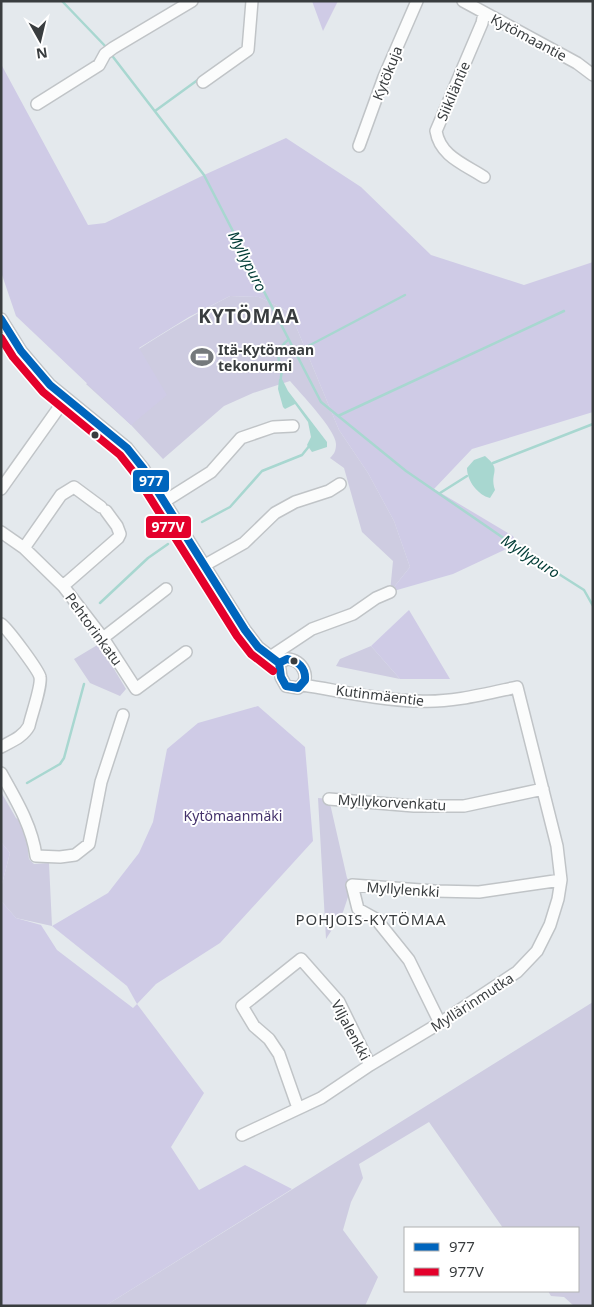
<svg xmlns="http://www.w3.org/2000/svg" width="594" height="1307" viewBox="0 0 594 1307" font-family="'Noto Sans',sans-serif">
	<rect width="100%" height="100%" fill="#e4e9ed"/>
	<path fill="#cecce1" d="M 230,296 L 259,297 L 290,312 L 339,430 L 368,473 L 394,521 L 410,567 L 390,592 L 393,561 L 362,532 L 344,468 L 330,458 C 334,454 336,451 336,444 C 336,430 300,393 290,381 L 253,393 L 224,406 L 163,459 L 131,425 L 86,384 C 133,352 179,322 230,296 Z
		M 99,644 L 126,689 L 120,696 L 90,683 L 74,659 Z
		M 371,646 L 400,679 L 336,666 L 340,659 Z
		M 1,792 L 16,818 L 21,821 L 26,835 L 29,859 L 34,864 L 49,863 L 52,926 L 16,918 L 2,902 L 2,884 L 10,853 L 1,842 Z
		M 318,798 L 329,799 L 347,878 L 352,885 L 343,912 L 326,939 Z
		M 593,1002 L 593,1306 L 574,1306 L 564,1297 L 551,1296 L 548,1291 L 578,1291 L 578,1228 L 503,1228 L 429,1122 L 359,1164 L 363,1178 L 351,1202 L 343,1230 L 378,1277 L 365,1306 L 105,1306 Z"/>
	<path fill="#cfcbe6" d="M 312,1 L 338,1 L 323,31 Z
		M 1,64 L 88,225 L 105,223 L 204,175 L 286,138 L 361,187 L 431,255 L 524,285 L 593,262 L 593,412 L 472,449 L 434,489 L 513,536 L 517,544 L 453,574 L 390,592 L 410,567 L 394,521 L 368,473 L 339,430 L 290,312 L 259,297 L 230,296 L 189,317 L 139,348 L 167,395 L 131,425 L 16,316 L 1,272 Z
		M 409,610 L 450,679 L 400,679 L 371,646 Z
		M 258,706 L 305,747 L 313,841 L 220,943 L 156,984 L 137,1004 L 204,1093 L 171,1147 L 199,1190 L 245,1165 L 292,1189 L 105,1306 L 1,1306 L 1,842 L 10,853 L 2,884 L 2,902 L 16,918 L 41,925 L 57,950 L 133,1008 L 137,1004 L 127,986 L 52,926 L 108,893 L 139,853 L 153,822 L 167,749 L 198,723 Z"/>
	<path fill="#a8d7d0" d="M 279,379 L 282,379 L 288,391 L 327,442 L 327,447 L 312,452 L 307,445 L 311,437 L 308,422 L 295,404 L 285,409 L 283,407 L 278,389 Z
		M 485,456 C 503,471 489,471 495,490 L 490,498 C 478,495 467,481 467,468 L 474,460 Z"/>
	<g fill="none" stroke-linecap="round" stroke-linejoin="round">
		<path stroke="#a8d7d0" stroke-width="2.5" d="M 62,1 L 107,48
			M 110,53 L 204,175 L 321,402 L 406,471 L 521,550 L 584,590 L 593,606
			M 155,111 L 199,79
			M 295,353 L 405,295
			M 281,382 C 280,377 282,374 282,369 C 282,367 280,364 279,361 C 277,351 281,346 288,340
			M 338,416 L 564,311
			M 493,463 L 593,424
			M 440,493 L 467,476
			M 202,522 L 230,507 L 262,471 L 302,455 L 310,445
			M 100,603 L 148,558 L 168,544
			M 27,783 L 60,764 L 64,758 L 84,684"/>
		<defs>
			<path id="minor" d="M 463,1 L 577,63 L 593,75
				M 484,13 L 482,23 L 436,131 C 440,156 464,164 484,177
				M 203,82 L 248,50 L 252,1
				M 37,104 L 99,65 L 105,54 L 113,48 L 192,1
				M 359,146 L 384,77 L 417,1
				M 1,319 L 21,351 L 50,385 L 127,448 L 143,468 L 245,630 L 258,647 L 279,663
				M 1,489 L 65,399
				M 165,501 L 211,472 L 241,438 L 273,427 L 293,426
				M 1,532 L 24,548 L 63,586 L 103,638 L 136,689 L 186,652
				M 24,548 L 61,495 L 74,487 L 101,507
				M 205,565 L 244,543 L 275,513 L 295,502 L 329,491 L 340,484
				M 63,586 L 118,538 L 120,534 L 117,526 L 106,511
				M 1,624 C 8,629 39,671 40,677 C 42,686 31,716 29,726 C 23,737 12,741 1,747
				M 103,638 L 166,589
				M 270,657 L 312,629 L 353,614 L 376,598 L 390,592
				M 287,659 C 302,659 313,679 298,688 L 286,686 L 281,677 L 279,663 Z
				M 1,773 C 16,800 32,826 36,856 L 60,857 L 75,855 L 89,844 L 101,782 L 123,715
				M 329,799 L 414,806 L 464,806 L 543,789
				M 440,1023 L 409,960 L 376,919 L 358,909 L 352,885 L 435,891 L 479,892 L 561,880
				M 298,1108 L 279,1054 L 269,1039 L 254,1026 L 242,1006 L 301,959 L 339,1002 L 370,1065
				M 242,1135 L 321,1098 L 370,1065 L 440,1023 L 517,972 L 537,951 L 550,925 L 558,899 L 561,880 L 557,846 L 517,687 C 485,694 451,703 418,701 C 379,700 341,691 303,685"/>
		</defs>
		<use href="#minor" stroke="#c0c4c7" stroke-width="14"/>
		<use href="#minor" stroke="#fbfcfc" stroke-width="11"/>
		<defs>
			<path id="bus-1" d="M 1,319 L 21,351 L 50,385 L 127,448 L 143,468 L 245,630 L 258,647 L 279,663
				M 287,659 C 298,661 306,668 305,680 L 298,688 L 286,686 L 281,677 L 279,663 Z"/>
			<path id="bus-2" d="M 1,338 L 13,357 L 43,392 L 120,455 L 135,474 L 237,636 L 251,654 L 273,671"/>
		</defs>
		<use href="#bus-1" stroke="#fff" stroke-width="11"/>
		<use href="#bus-2" stroke="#fff" stroke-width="11"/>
		<use href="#bus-1" stroke="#0065bd" stroke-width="8"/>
		<use href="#bus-2" stroke="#e4002b" stroke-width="8"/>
	</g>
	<defs>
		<symbol id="stadium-bare" viewBox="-9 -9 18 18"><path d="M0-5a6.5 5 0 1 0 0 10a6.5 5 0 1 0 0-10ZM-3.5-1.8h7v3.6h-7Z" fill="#75797c" stroke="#fff" stroke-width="2.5" paint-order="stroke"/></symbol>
	</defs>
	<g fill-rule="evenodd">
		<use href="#stadium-bare" x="186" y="341" width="32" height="32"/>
	</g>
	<g fill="#393d3f" stroke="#fff" stroke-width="2">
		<circle cx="95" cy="435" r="4.5"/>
		<circle cx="294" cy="661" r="4.5"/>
	</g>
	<g text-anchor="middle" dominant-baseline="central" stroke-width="4" stroke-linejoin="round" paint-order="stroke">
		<g font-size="14" fill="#393d3f" stroke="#fff">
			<text transform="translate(529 37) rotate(28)">Kytömaantie</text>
			<text transform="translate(387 73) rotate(-68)">Kytökuja</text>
			<text transform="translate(453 91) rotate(-67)">Siikiläntie</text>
			<text transform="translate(94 629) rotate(54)">Pehtorinkatu</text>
			<text transform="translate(380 695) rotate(7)">Kutinmäentie</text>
			<text transform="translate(392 802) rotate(3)">Myllykorvenkatu</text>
			<text transform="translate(403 889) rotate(4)">Myllylenkki</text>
			<text transform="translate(472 1002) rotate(-33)">Myllärinmutka</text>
			<text transform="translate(351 1030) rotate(62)">Viljalenkki</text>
		</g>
		<g font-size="14" font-weight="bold" fill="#393d3f" stroke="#fff" text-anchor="start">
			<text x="218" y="349">Itä-Kytömaan<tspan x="218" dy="16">tekonurmi</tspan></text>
		</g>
		<g font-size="14" fill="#44326b" stroke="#fff">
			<text x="233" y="815">Kytömaanmäki</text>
		</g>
		<g font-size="15" font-style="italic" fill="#003b35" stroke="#fff">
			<text transform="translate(248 261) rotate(63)">Myllypuro</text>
			<text transform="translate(531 556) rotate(33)">Myllypuro</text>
		</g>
		<g font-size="15" letter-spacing="1" fill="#393d3f" stroke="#fff">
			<text x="371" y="919">POHJOIS-KYTÖMAA</text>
		</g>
		<g font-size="19" font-weight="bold" letter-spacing="1" fill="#393d3f" stroke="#fff">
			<text x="249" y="316">KYTÖMAA</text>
		</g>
	</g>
	<g stroke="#fff" stroke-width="2">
		<rect x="132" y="469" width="38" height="24" rx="5" fill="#0065bd"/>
		<rect x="145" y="515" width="47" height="24" rx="5" fill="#e4002b"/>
	</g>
	<g font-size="14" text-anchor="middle" font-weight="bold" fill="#fff">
		<text x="151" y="486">977</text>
		<text x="168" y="532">977V</text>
	</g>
	<rect width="594" height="1307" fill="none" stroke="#393d3f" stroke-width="5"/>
	<rect x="404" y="1227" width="175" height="65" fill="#ffffff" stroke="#b0b1b2"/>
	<rect x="414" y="1243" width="25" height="8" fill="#0065bd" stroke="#b0b1b2"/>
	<text x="449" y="1252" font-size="15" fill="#393d3f">977</text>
	<rect x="414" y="1268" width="25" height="8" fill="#e4002b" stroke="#b0b1b2"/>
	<text x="449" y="1277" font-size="15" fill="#393d3f">977V</text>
	<g transform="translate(40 40) rotate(172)" stroke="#ffffff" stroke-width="4" paint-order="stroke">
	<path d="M0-4L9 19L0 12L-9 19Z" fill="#393d3f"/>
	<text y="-8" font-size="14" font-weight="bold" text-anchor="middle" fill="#393d3f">N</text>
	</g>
</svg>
